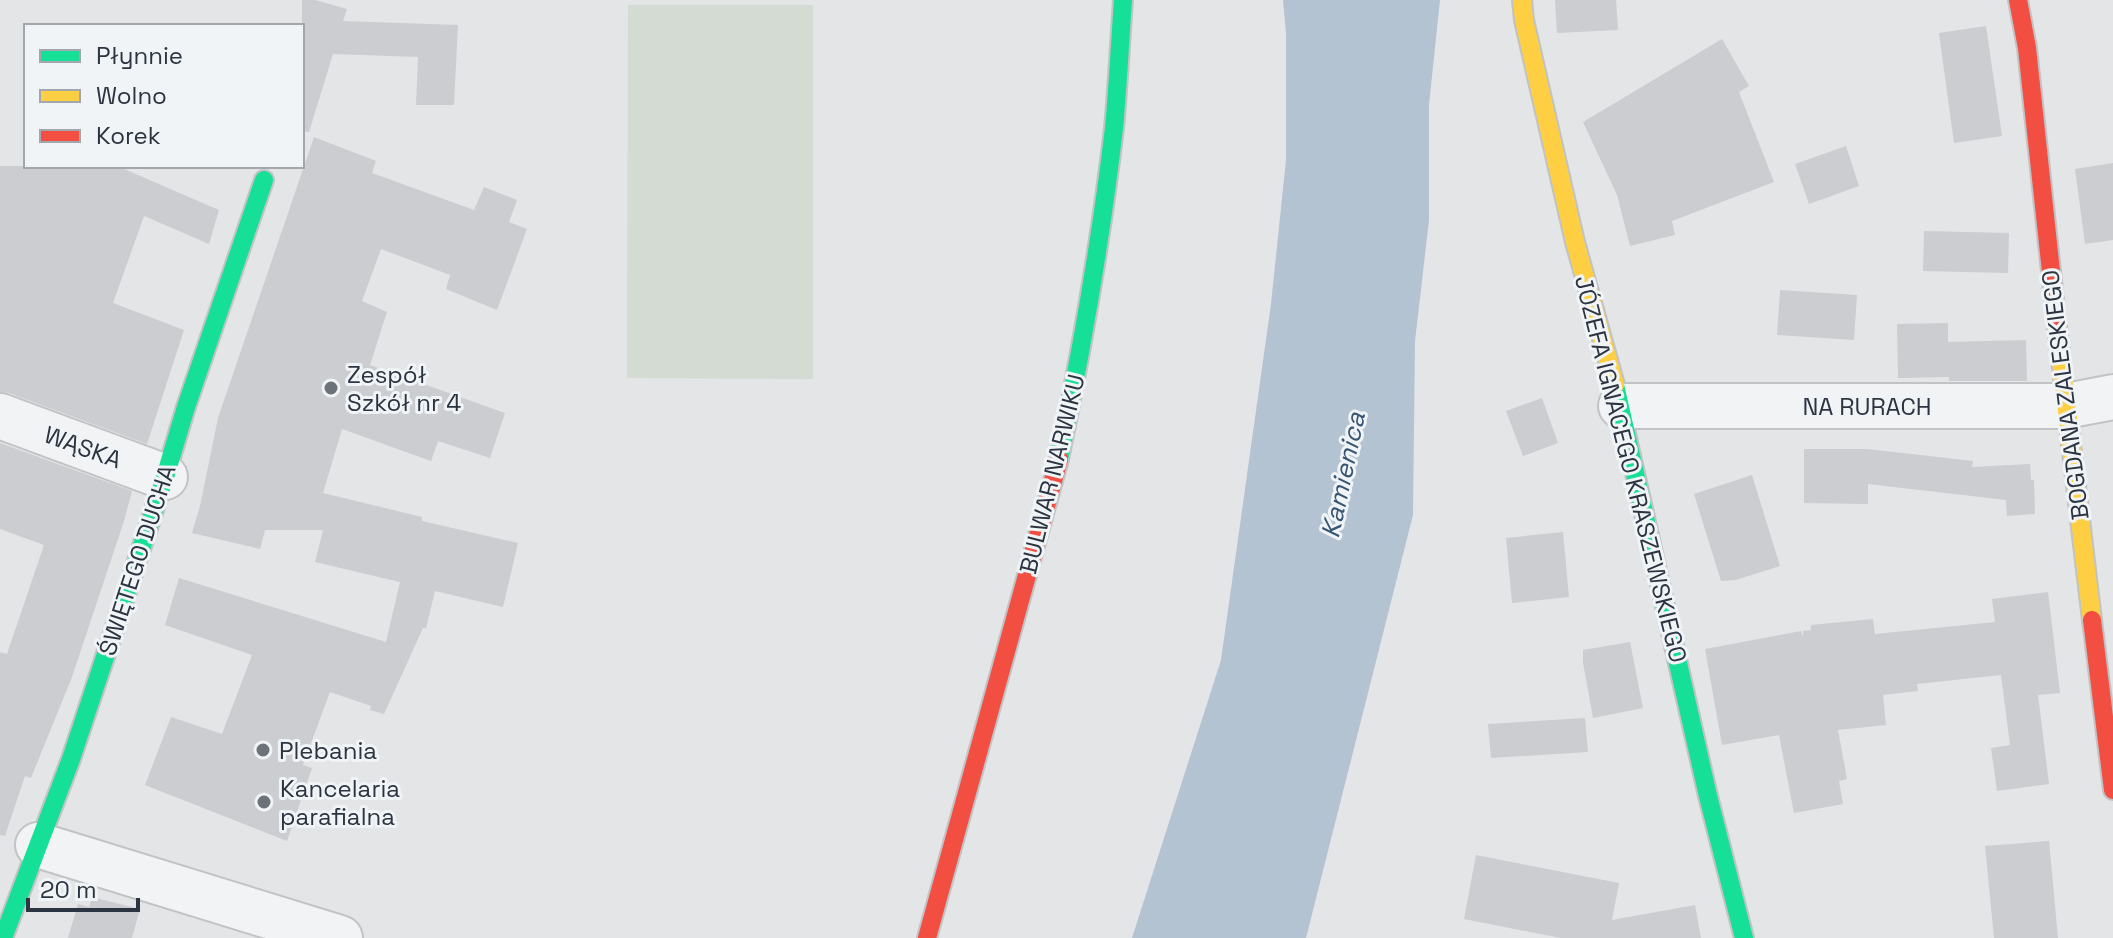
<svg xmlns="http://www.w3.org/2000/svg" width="2113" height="938" viewBox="0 0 2113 938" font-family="'Space Grotesk',sans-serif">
	<rect width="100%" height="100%" fill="#e3e5e7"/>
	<path fill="#d4dbd3" d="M 628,5 L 813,5 L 813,379 L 627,378 Z"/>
	<path fill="#b3c3d1" d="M 1283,0 L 1440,0 L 1429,105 L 1429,220 L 1415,341 L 1413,515 L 1306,938 L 1132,938 L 1221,660 L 1271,304 L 1286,160 L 1286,33 Z"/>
	<path fill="#cbcdd0" d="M 302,0 L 315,0 L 347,9 L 343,21 L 458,25 L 454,105 L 416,105 L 418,57 L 333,54 L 309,132 L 302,131 Z
		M 1555,0 L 1616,0 L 1618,30 L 1557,33 Z
		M 1986,26 L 2002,136 L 1954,143 L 1939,33 Z
		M 1722,39 L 1749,86 L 1739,92 L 1774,182 L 1672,221 L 1675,235 L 1630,246 L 1617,195 L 1583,122 Z
		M 314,137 L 376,161 L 372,173 L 474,210 L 484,187 L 517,200 L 509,222 L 527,229 L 497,310 L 446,289 L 450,275 L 381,249 L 362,301 L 387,312 L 370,365 L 505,413 L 490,458 L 438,441 L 431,461 L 342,429 L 323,493 L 422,517 L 422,521 L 518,543 L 503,607 L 435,591 L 426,628 L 423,628 L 384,714 L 370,710 L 371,706 L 330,692 L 303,765 L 312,768 L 287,841 L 145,785 L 171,717 L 222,734 L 252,655 L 165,625 L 179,578 L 386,642 L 400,582 L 315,562 L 323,530 L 265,530 L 260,549 L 192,533 L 200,506 L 218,418 Z
		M 1846,146 L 1859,186 L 1809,204 L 1795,164 Z
		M 2113,163 L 2113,240 L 2085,244 L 2075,169 Z
		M 0,166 L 117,166 L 219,210 L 209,244 L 144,216 L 113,303 L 184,330 L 147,444 L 9,393 L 0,392 Z
		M 1924,231 L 2009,233 L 2008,273 L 1923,271 Z
		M 1780,290 L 1857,295 L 1854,340 L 1777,335 Z
		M 1948,323 L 1948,342 L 2026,340 L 2027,381 L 1949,381 L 1949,377 L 1898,378 L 1897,324 Z
		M 1542,398 L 1558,443 L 1523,456 L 1506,411 Z
		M 0,443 L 132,491 L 124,521 L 72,677 L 31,778 L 25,776 L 5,836 L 0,835 L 0,652 L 7,654 L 44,545 L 0,529 Z
		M 1804,449 L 1867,449 L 1973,461 L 1972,467 L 2030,464 L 2031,480 L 2034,480 L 2035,514 L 2007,516 L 2006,500 L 1868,484 L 1868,504 L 1804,503 Z
		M 1752,475 L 1780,566 L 1736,580 L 1721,581 L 1694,494 Z
		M 1563,532 L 1569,597 L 1512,603 L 1506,538 Z
		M 2048,592 L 2060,693 L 2038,695 L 2049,784 L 1997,791 L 1991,748 L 2010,745 L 2001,675 L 1917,684 L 1918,691 L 1883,695 L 1886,725 L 1838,730 L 1847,779 L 1839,781 L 1843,804 L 1794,813 L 1779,735 L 1722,745 L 1705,649 L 1801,631 L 1803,637 L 1803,631 L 1811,630 L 1811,625 L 1873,619 L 1875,634 L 1995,622 L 1992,599 Z
		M 1630,642 L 1643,708 L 1593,718 L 1583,663 L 1583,650 Z
		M 1585,718 L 1588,752 L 1491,758 L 1488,724 Z
		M 2049,841 L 2058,938 L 1994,938 L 1985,846 Z
		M 1476,855 L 1619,883 L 1612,920 L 1695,905 L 1701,938 L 1561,938 L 1464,919 Z
		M 92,897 L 140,909 L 132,938 L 68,938 L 78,904 L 89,907 Z"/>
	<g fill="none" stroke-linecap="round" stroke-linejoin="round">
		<defs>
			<path id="street" d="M 1621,406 L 2066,406 L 2113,397
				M 0,416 L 165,477
				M 38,845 L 340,938"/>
			<path id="fast" d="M 1615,385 L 1708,796 L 1744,938
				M 1059,459 C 1082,349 1101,239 1114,128 C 1118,85 1120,42 1123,0
				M 3,938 L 71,759 L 165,477 L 186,407 L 264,180"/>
			<path id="slow" d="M 1522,0 L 1524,20 L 1575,242 L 1615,385
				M 2056,318 L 2092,620"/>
			<path id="jam" d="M 2018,0 L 2027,48 L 2056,318
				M 2092,620 L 2113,790
				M 927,938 L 1059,459"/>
		</defs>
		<use href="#street" stroke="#c1c3c5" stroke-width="48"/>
		<use href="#fast" stroke="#c1c3c5" stroke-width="22"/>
		<use href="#slow" stroke="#c1c3c5" stroke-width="22"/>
		<use href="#jam" stroke="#c1c3c5" stroke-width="22"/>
		<use href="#street" stroke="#f2f3f5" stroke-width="44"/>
		<use href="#fast" stroke="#16e098" stroke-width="18"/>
		<use href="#slow" stroke="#ffcf43" stroke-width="18"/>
		<use href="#jam" stroke="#f24e42" stroke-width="18"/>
	</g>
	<g fill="#6b727a" stroke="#f1f4f7" stroke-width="3">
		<circle cx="331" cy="388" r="8"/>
		<circle cx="263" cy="750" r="8"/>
		<circle cx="264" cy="802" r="8"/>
	</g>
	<g text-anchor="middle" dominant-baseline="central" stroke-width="6" stroke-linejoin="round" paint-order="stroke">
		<g font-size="24" fill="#2b3440" stroke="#f1f4f7" text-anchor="start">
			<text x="347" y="374">Zespół<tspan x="347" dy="28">Szkół nr 4</tspan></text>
			<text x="279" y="750">Plebania</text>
			<text x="280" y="788">Kancelaria<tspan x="280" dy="28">parafialna</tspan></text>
		</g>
		<g font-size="24" fill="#2b3440" stroke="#f1f4f7">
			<text transform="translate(2065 395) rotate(-97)">BOGDANA ZALESKIEGO</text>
			<text x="1867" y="406">NA RURACH</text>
			<text transform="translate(83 447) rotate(20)">WĄSKA</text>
			<text transform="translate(1631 469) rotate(76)">JÓZEFA IGNACEGO KRASZEWSKIEGO</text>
			<text transform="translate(1052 474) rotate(-76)">BULWAR NARWIKU</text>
			<text transform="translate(137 560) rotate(-72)">ŚWIĘTEGO DUCHA</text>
		</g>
		<g font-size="26" font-style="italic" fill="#375572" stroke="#f1f4f7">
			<text transform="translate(1343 475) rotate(-78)">Kamienica</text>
		</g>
	</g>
	<rect x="24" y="24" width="280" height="144" fill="#f1f4f7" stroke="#a2a7ae" stroke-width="2"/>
	<rect x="40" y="50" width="40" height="12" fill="#16e098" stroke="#a2a7ae" stroke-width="2"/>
	<text x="96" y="64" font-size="24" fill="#2b3440">Płynnie</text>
	<rect x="40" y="90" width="40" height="12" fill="#ffcf43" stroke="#a2a7ae" stroke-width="2"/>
	<text x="96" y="104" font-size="24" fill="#2b3440">Wolno</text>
	<rect x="40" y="130" width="40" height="12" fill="#f24e42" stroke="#a2a7ae" stroke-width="2"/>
	<text x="96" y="144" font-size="24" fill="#2b3440">Korek</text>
	<path d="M28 898v12h110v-12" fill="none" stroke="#2b3440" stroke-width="4"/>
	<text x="40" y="898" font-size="24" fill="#2b3440" stroke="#f1f4f7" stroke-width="6" paint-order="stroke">20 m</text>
</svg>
